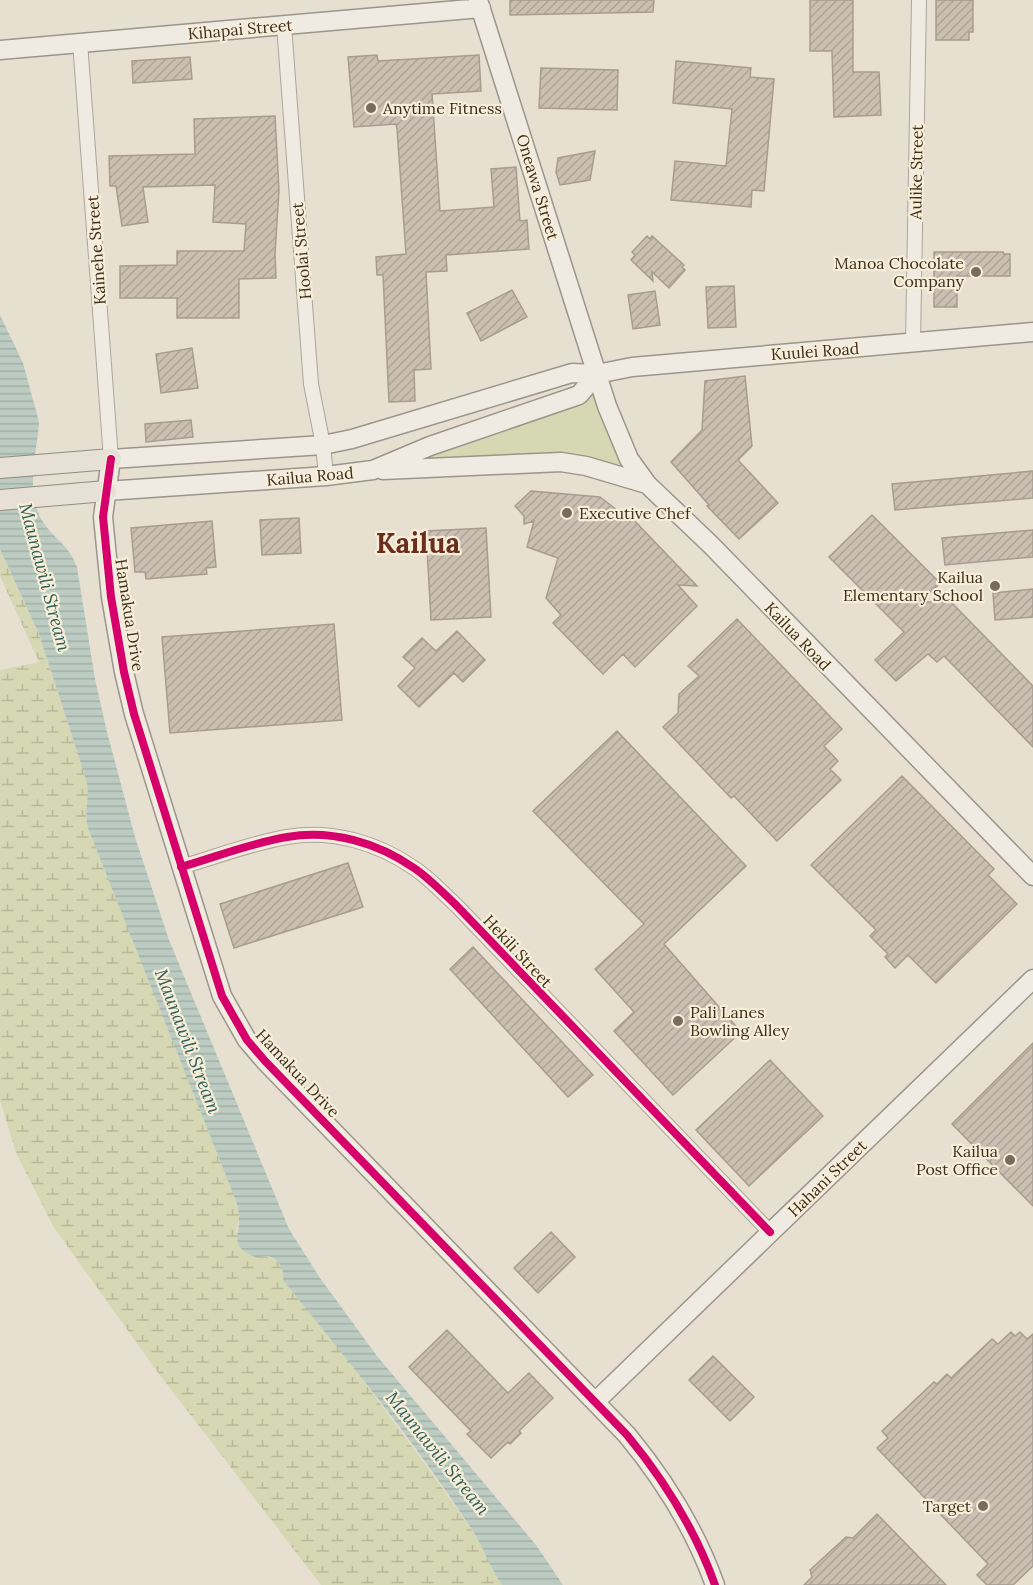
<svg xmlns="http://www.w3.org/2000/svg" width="1033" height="1585" viewBox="0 0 1033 1585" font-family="Lora,serif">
	<defs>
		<pattern id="wetland-marsh" width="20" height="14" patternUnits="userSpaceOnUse" patternTransform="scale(1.5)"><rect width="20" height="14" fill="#d6d7b3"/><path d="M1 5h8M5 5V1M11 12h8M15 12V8" fill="none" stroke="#b9b99a"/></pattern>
		<pattern id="water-rules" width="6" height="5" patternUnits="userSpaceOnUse" patternTransform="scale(1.5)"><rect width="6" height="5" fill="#bcccc2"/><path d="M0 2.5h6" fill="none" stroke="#a2b0a6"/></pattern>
		<pattern id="building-hatch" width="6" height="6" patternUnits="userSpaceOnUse" patternTransform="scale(1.5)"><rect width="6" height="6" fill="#cbbfb2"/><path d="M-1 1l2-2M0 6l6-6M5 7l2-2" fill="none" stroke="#afa499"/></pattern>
	</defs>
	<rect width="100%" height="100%" fill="#e7e0d1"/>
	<path fill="#d6d7b3" d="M 597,374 L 636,470 L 586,466 L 373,470 L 577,396 Z"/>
	<path fill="url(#wetland-marsh)" d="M 0,549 L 39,634 L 86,779 C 91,796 86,803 86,819 L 236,1201 L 240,1213 L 236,1232 C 244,1239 253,1251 263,1255 C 276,1261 277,1256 284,1272 C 345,1359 411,1441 471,1529 C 483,1547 491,1567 502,1585 L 321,1585 L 156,1370 L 53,1226 L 16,1153 L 0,1100 L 0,670 L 39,662 L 0,576 Z"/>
	<path fill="url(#water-rules)" d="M 0,315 L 23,363 L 38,418 L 39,425 C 36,455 25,494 43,522 C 55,540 69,545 77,567 L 95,679 L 107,732 L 135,837 L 169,940 L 289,1229 L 320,1278 L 377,1356 L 536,1545 L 563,1585 L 502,1585 C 491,1569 484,1549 474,1533 C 417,1444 349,1362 283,1280 C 285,1264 272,1251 257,1258 C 228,1246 240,1237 239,1215 C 239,1210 237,1205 236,1201 L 88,828 C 83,811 91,797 86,779 L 39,634 L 0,549 Z"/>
	<path fill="url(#building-hatch)" stroke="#a89c90" stroke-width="1.5" d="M 510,0 L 654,0 L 653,12 L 510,15 Z
		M 810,0 L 853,0 L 853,72 L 879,72 L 881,115 L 834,117 L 832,51 L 810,51 Z
		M 936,0 L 973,0 L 973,32 L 969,32 L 969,40 L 936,40 Z
		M 377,55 L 378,61 L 479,55 L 481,91 L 432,94 L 440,211 L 494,207 L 491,169 L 516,167 L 520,221 L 527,220 L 529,249 L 446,255 L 447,271 L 426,272 L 431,369 L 414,370 L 415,401 L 389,402 L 383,275 L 377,275 L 376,257 L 406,254 L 397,129 L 396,124 L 354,127 L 348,57 Z
		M 190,57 L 192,79 L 133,83 L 132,61 Z
		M 676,61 L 751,68 L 750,77 L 774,79 L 764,191 L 752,190 L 751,207 L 671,200 L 675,161 L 726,166 L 732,109 L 673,103 Z
		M 541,68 L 618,70 L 617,110 L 539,108 Z
		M 275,116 L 279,190 L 275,254 L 276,278 L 239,279 L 239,318 L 177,318 L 177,298 L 120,298 L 120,266 L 177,265 L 177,251 L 244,251 L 246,224 L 213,222 L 215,185 L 143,187 L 148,222 L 122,226 L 116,186 L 110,186 L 109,156 L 195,154 L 194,119 Z
		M 595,151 L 590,180 L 560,185 L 556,172 L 558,158 Z
		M 647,236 L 650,239 L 652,236 L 684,265 L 682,267 L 685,270 L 669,288 L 652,272 L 653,281 L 631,260 L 635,255 L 632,252 Z
		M 934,252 L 1003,252 L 1004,254 L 1010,254 L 1010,276 L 957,276 L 957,307 L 934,307 Z
		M 734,286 L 736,327 L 708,328 L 706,287 Z
		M 512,290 L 527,317 L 481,341 L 467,313 Z
		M 655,291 L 660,325 L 633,329 L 628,295 Z
		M 192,348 L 198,388 L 161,393 L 156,354 Z
		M 745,376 L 752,446 L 738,460 L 778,503 L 739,539 L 707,506 L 709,505 L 671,462 L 702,430 L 705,381 Z
		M 191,420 L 193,437 L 146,442 L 145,424 Z
		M 1033,471 L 1033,498 L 895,510 L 892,484 Z
		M 531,491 L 600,497 L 617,510 L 626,512 L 697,586 L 678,585 L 697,606 L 635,667 L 623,654 L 603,674 L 553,623 L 561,615 L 546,598 L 558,558 L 527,547 L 534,521 L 524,524 L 524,516 L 515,506 Z
		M 872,515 L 940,583 L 921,602 L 951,602 L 1033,686 L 1033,747 L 944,656 L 937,662 L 928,654 L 896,681 L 875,660 L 904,632 L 829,557 Z
		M 299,518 L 301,553 L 262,555 L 260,520 Z
		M 212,521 L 216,567 L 206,568 L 207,574 L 146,579 L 145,572 L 135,572 L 131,528 Z
		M 486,528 L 491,617 L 431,620 L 426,531 Z
		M 1033,530 L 1033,557 L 945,565 L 942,538 Z
		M 1033,589 L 1033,617 L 995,620 L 993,593 Z
		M 737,619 L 842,729 L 824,746 L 838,761 L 830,769 L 841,780 L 777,841 L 734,796 L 731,798 L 663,727 L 678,713 L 679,694 L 699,676 L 688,666 Z
		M 334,624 L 342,720 L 170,733 L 162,637 Z
		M 457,631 L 485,660 L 463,682 L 454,673 L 419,707 L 398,686 L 415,668 L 403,657 L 422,638 L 436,651 Z
		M 617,731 L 746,866 L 664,944 L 741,1032 L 673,1095 L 614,1031 L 634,1012 L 595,969 L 644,924 L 533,811 Z
		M 902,776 L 994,869 L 988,875 L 1017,904 L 936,983 L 908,955 L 895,968 L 885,957 L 888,954 L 870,936 L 876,930 L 811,865 Z
		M 348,863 L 363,907 L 234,948 L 220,904 Z
		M 473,947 L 593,1075 L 568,1097 L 450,969 Z
		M 1033,1043 L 1033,1206 L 952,1124 Z
		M 770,1060 L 823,1116 L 749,1186 L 696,1130 Z
		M 551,1232 L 575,1257 L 538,1293 L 514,1268 Z
		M 447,1330 L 508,1393 L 529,1373 L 553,1398 L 519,1431 L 521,1433 L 510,1444 L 508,1442 L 491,1458 L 467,1434 L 471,1431 L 409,1367 Z
		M 1011,1332 L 1015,1336 L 1020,1332 L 1027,1339 L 1033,1334 L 1033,1566 L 1013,1585 L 987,1585 L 977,1575 L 988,1564 L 877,1448 L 888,1438 L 882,1431 L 934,1382 L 937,1384 L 947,1374 L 951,1378 L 992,1339 L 998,1344 Z
		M 713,1356 L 754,1397 L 730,1421 L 689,1380 Z
		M 877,1514 L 946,1585 L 804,1585 L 812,1577 L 810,1570 L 846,1537 L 853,1538 Z"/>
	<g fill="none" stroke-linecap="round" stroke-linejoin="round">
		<defs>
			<path id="street" d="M 284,25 L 311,384 L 323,445 L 326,476
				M 80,42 L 111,459
				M 913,343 L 919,0
				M 181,867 C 216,857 251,843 287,837 C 332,829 378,843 414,868 C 429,878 442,892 456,905 L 770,1232"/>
			<path id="secondary" d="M 478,0 L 607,406 L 629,459 L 647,484 L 711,545 L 1033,876
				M 0,50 L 481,8
				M 383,470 L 561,462 L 586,466 L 647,484
				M 106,491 L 326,476 L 373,470 L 430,446 L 579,395 L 597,374
				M 595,1402 L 1033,979
				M 715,1585 C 695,1529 665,1481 627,1435 L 265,1061 L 247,1040 L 222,996 L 134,714 L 124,672 L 111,597 L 103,517 L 111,459 L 323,445 L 352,439 L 572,373 L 597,374 L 632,367 L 1033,332"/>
			<path id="primary" d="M 0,468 L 111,459
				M 0,500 L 106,491"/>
		</defs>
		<use href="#street" stroke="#ada599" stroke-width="16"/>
		<use href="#secondary" stroke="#9c958a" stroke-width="21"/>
		<use href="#primary" stroke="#928b80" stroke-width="22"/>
		<use href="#street" stroke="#efebe3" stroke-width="14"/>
		<use href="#secondary" stroke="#efebe3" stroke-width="18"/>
		<use href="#primary" stroke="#e6e1d4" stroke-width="20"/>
		<defs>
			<path id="cycleway" d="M 111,459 L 103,517 L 111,597 L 124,672 L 134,714 L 222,996 L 247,1040 L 265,1061 L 627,1435 C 665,1481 695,1529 715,1585
				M 181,867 C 216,857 251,843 287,837 C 332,829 378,843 414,868 C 429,878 442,892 456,905 L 770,1232"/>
		</defs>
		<use href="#cycleway" stroke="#f7eed8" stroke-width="11"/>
		<use href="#cycleway" stroke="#d6006c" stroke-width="8"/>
	</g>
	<g fill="#786c5e" stroke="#f7eed8" stroke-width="2">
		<circle cx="371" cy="108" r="6"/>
		<circle cx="976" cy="272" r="6"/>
		<circle cx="567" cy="513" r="6"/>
		<circle cx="995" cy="586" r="6"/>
		<circle cx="678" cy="1021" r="6"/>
		<circle cx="1010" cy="1160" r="6"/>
		<circle cx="983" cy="1506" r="6"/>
	</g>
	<g text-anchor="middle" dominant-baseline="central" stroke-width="4.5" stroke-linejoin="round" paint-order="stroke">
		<g font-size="16" fill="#3d2e20" stroke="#f7eed8">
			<text transform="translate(240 29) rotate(-5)">Kihapai Street</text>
			<text transform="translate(916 172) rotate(-89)">Aulike Street</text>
			<text transform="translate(538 187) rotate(73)">Oneawa Street</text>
			<text transform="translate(96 250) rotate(-94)">Kainehe Street</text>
			<text transform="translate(301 251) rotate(-95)">Hoolai Street</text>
			<text transform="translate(815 351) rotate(-4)">Kuulei Road</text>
			<text transform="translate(310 476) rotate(-5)">Kailua Road</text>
			<text transform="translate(130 615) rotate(81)">Hamakua Drive</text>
			<text transform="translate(798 636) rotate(46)">Kailua Road</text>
			<text transform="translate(518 951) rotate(47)">Hekili Street</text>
			<text transform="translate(298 1073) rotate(47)">Hamakua Drive</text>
			<text transform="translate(827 1178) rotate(-44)">Hahani Street</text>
		</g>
		<g font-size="16" fill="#3d2e20" stroke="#f7eed8" text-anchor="end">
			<text x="383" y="108" text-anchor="start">Anytime Fitness</text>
			<text x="964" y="263">Manoa Chocolate<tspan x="964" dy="18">Company</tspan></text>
			<text x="579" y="513" text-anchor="start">Executive Chef</text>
			<text x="983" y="577">Kailua<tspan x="983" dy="18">Elementary School</tspan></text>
			<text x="690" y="1012" text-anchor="start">Pali Lanes<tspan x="690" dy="18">Bowling Alley</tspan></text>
			<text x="998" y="1151">Kailua<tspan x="998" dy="18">Post Office</tspan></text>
			<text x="971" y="1506">Target</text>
		</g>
		<g font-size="18" font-style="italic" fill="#2f5d5a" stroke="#f7eed8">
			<text transform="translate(45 577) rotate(75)">Maunawili Stream</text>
			<text transform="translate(188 1041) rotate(69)">Maunawili Stream</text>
			<text transform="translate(438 1453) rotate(51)">Maunawili Stream</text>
		</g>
		<g font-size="28" font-weight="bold" fill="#6b2e1e" stroke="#f7eed8">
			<text x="418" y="543">Kailua</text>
		</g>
	</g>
</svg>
